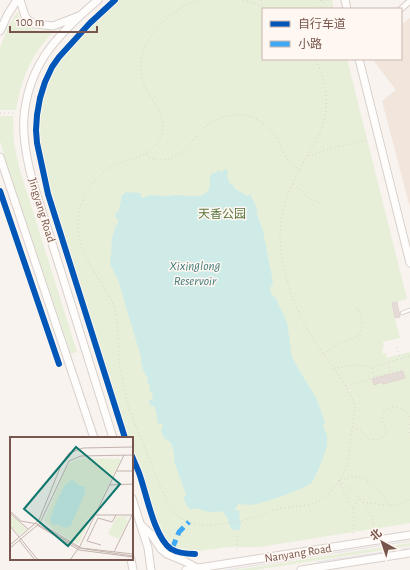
<svg xmlns="http://www.w3.org/2000/svg" width="410" height="570" viewBox="0 0 410 570" font-family="'Alegreya Sans','Noto Sans SC',sans-serif">
	<rect width="100%" height="100%" fill="#f8f3ee"/>
	<path fill="#f1e5dc" d="M 410,18 L 410,207 L 382,101 L 396,90 L 374,61 L 374,59 L 401,59 L 401,25 Z"/>
	<path fill="#e8efd9" d="M 118,0 L 332,0 L 334,9 L 263,9 L 263,59 L 347,59 L 407,299 L 391,303 L 400,338 L 383,342 L 384,347 L 382,348 L 383,354 L 386,353 L 387,358 L 410,352 L 410,523 L 260,547 L 229,547 L 191,552 L 184,552 L 173,548 L 163,537 L 160,530 L 141,471 L 132,450 L 132,438 L 127,438 C 111,387 95,336 79,285 C 72,264 66,244 60,224 C 48,187 31,134 42,96 C 49,70 63,55 81,36 C 93,23 105,11 118,0 Z
		M 17,12 C 23,27 34,34 50,29 L 53,32 C 48,38 43,43 39,49 C 26,67 20,88 16,110 L 0,110 L 0,48 L 8,27 Z
		M 0,116 L 13,116 L 14,144 L 20,170 L 77,352 L 71,354 L 6,162 L 0,141 Z
		M 410,543 L 410,546 L 255,570 L 234,570 Z"/>
	<path fill="#cfebe8" d="M 225,169 L 228,171 C 227,177 227,182 233,185 L 234,188 L 247,196 L 250,194 L 258,211 L 256,211 L 263,231 L 272,277 L 273,284 C 269,288 270,292 273,297 L 274,295 L 283,313 L 287,322 L 292,358 L 315,396 L 319,405 L 325,422 L 323,427 C 332,438 324,457 319,468 C 317,472 315,478 312,482 C 306,489 259,505 249,505 C 246,505 246,504 243,503 L 242,506 L 239,503 L 236,508 L 234,509 L 235,510 L 238,510 L 240,512 L 239,517 L 241,522 L 240,530 L 232,530 L 229,524 L 227,517 L 222,511 C 215,513 204,512 197,508 C 188,512 186,505 183,497 L 186,496 L 185,492 L 174,461 L 174,453 L 171,443 L 164,438 L 161,430 L 163,426 L 162,424 L 158,424 L 155,407 L 150,405 L 149,400 L 152,400 C 154,396 152,393 149,389 L 150,386 L 147,381 L 148,378 C 144,374 140,363 141,357 L 118,280 L 110,264 L 112,245 L 111,244 L 114,230 L 116,228 L 115,226 L 118,224 L 118,222 L 119,220 L 115,217 L 116,212 L 118,212 C 120,209 121,199 122,195 L 126,192 L 140,193 L 142,198 C 152,193 153,196 163,196 C 167,197 171,195 175,195 C 186,194 196,200 206,193 C 213,188 207,180 212,173 L 216,173 L 218,170 L 221,172 Z"/>
	<path fill="#e5dbd6" stroke="#e1d5d0" d="M 397,302 L 400,317 L 395,318 L 392,303 Z
		M 403,371 L 405,378 L 383,384 L 382,382 L 374,385 L 372,379 Z"/>
	<g fill="none" stroke-linecap="round" stroke-linejoin="round">
		<defs>
			<path id="lane" d="M 402,313 L 410,310"/>
			<path id="street" d="M 401,9 L 410,1"/>
			<path id="secondary" d="M 20,0 L 25,16 L 29,21 L 35,24 L 53,26 L 79,16
				M 98,0 C 80,15 58,36 45,55 C 30,78 22,107 24,134 C 25,149 28,164 32,179 L 113,438
				M 345,0 L 347,9
				M 0,31 L 8,14 L 17,0
				M 359,59 L 410,263
				M 0,157 L 94,438
				M 132,498 L 148,548 L 151,570
				M 142,526 L 151,534 L 161,549 L 167,554 L 184,561 L 197,568
				M 131,559 L 133,570
				M 186,570 L 410,535
				M 301,570 L 410,553"/>
		</defs>
		<use href="#lane" stroke="#d8cfca" stroke-width="4.5"/>
		<use href="#street" stroke="#d8cfca" stroke-width="7"/>
		<use href="#secondary" stroke="#d9d0cc" stroke-width="9"/>
		<path stroke="#dad1d0" stroke-width="1" stroke-dasharray="1 3" stroke-linecap="butt" d="M 198,0 C 190,3 182,7 175,12 C 154,26 134,55 143,82 C 149,97 167,116 162,133 C 154,156 136,156 118,164 C 98,172 83,192 79,213 C 74,240 86,259 100,281 C 105,289 111,298 114,307 C 120,326 117,348 120,367 C 123,381 125,396 130,410 C 136,429 145,447 152,466 C 159,481 164,499 174,512 C 181,520 192,524 201,525 C 213,527 244,521 256,517 C 266,513 275,509 285,508 C 295,506 306,506 315,503 C 329,497 340,482 346,468 C 348,461 349,454 350,447 C 351,434 353,421 355,409 C 353,393 336,372 327,359 C 319,347 310,336 304,323 C 290,296 280,264 280,233 C 281,204 293,181 307,156 C 313,147 319,137 322,127 C 330,105 326,79 315,59
			M 243,0 L 254,3 L 266,9
			M 261,0 L 263,7
			M 321,0 L 322,2 L 329,0
			M 311,9 L 321,0
			M 0,113 L 16,113
			M 146,154 C 154,165 173,159 182,152 C 190,146 195,136 203,129 C 215,118 235,111 251,117 C 263,121 274,132 280,144 C 282,149 284,155 288,160 C 291,164 295,167 300,170
			M 308,156 L 336,147 L 369,140
			M 293,184 L 309,198 L 326,206
			M 397,347 L 400,358
			M 324,354 L 338,344 L 358,336 C 364,326 363,313 354,306
			M 388,363 L 391,373
			M 334,368 L 357,365 L 374,367 L 385,363 L 410,356
			M 372,368 L 374,377 L 403,370
			M 346,386 L 371,379
			M 113,416 L 129,411
			M 410,424 L 410,436
			M 353,427 L 361,430 L 369,439 L 377,440 C 381,439 385,437 386,432 C 387,426 381,422 382,417 C 384,407 397,404 403,410 C 407,412 409,416 410,420
			M 339,480 L 343,491 L 350,501 L 353,508 L 354,517 L 353,534
			M 340,480 C 345,479 350,477 355,477 C 370,477 383,496 391,506
			M 339,481 C 351,489 363,500 370,513 C 373,518 374,525 375,531
			M 363,502 L 392,506 L 397,505 L 410,500
			M 353,507 L 359,499
			M 237,536 L 237,549"/>
		<use href="#lane" stroke="#fefdfc" stroke-width="2.5"/>
		<use href="#street" stroke="#fefdfc" stroke-width="5"/>
		<use href="#secondary" stroke="#fefdfc" stroke-width="7"/>
		<path stroke="#e5e3e6" stroke-width="1" d="M 317,562 L 410,548
			M 226,570 L 410,541"/>
		<path stroke="#3fa9f5" stroke-width="5" stroke-dasharray="10 5" stroke-linecap="butt" d="M 172,549 L 179,532 L 189,522"/>
		<defs>
			<path id="cycleway" d="M 115,0 L 90,23 L 59,57 L 52,67 L 45,82 L 40,98 L 37,115 L 36,130 L 37,143 L 48,194 L 125,438
				M 0,191 L 59,364
				M 132,456 C 135,464 139,471 141,479 C 147,497 155,538 171,549 C 178,553 187,554 195,554"/>
		</defs>
		<use href="#cycleway" stroke="#fff7f1" stroke-width="8"/>
		<use href="#cycleway" stroke="#0057b8" stroke-width="6"/>
	</g>
	<g text-anchor="middle" dominant-baseline="central" stroke-width="3" stroke-linejoin="round" paint-order="stroke">
		<g font-size="12" fill="#78564d" stroke="#fff7f1">
			<text transform="translate(42 210) rotate(73)">Jingyang Road</text>
			<text transform="translate(298 553) rotate(-9)">Nanyang Road</text>
		</g>
		<g font-size="12" fill="#5a7741" stroke="#fff7f1">
			<text x="222" y="214">天香公园</text>
		</g>
		<g font-size="13" font-style="italic" fill="#407c7c" stroke="#fff7f1">
			<text x="195" y="266">Xixinglong<tspan x="195" dy="15">Reservoir</tspan></text>
		</g>
	</g>
	<g transform="translate(10 437)">
		<rect width="123" height="123" fill="#f8f3ee"/>
		<path d="M 74,21 L 111,22 L 83,80 L 75,83 L 79,86 L 68,107 L 44,93 L 34,83 L 57,29 L 63,24 ZM 0,76 L 17,92 L 9,98 L 0,88 ZM 120,79 L 115,82 L 118,84 L 109,102 L 98,97 L 106,80 Z" fill="#e8efd9"/>
		<path d="M 62,42 L 70,49 L 75,49 L 75,56 L 61,88 L 56,91 L 46,87 L 43,89 L 40,82 L 45,68 L 54,49 Z" fill="#cfebe8"/>
		<path fill="none" stroke="#c5b4ae" stroke-width="1" d="M 107,34 L 123,34M 100,48 L 123,47M 0,74 L 11,84 L 27,87 L 69,111 L 123,119M 0,76 L 18,92M 86,78 L 123,78M 29,86 L 71,111 L 123,117M 27,88 L 69,113 L 123,120M 0,89 L 9,100M 10,101 L 28,123M 9,103 L 25,123M 0,108 L 29,83 L 52,26 L 59,16 L 73,11 L 123,10M 91,108 L 77,104 L 88,81 L 102,85 L 106,78M 0,111 L 30,86 L 59,24 L 71,19 L 123,18M 104,115 L 122,78M 60,123 L 70,109 L 114,18"/>
		<path fill="#0f766e" fill-opacity="0.15" stroke="#0f766e" stroke-width="2" d="M 66,10 L 110,47 L 58,109 L 14,72 Z"/>
		<rect width="123" height="123" fill="none" stroke="#78564d" stroke-width="2"/>
	</g>
	<rect x="262" y="8" width="140" height="52" fill="#fff7f1" stroke="#c9b7af"/>
	<rect x="270" y="21" width="20" height="6" fill="#0057b8" stroke="#c9b7af"/>
	<text x="298" y="28" font-size="12" fill="#78564d">自行车道</text>
	<rect x="270" y="41" width="20" height="6" fill="#3fa9f5" stroke="#c9b7af"/>
	<text x="298" y="48" font-size="12" fill="#78564d">小路</text>
	<g transform="translate(382 542) rotate(320)" stroke="#fff7f1" stroke-width="3" paint-order="stroke">
	<path d="M0-3L7 15L0 10L-7 15Z" fill="#78564d"/>
	<text y="-6" font-size="11" font-weight="bold" text-anchor="middle" fill="#78564d">北</text>
	</g>
	<path d="M10 26v6h87v-6" fill="none" stroke="#78564d" stroke-width="2"/>
	<text x="16" y="26" font-size="12" fill="#78564d" stroke="#fff7f1" stroke-width="3" paint-order="stroke">100 m</text>
</svg>
